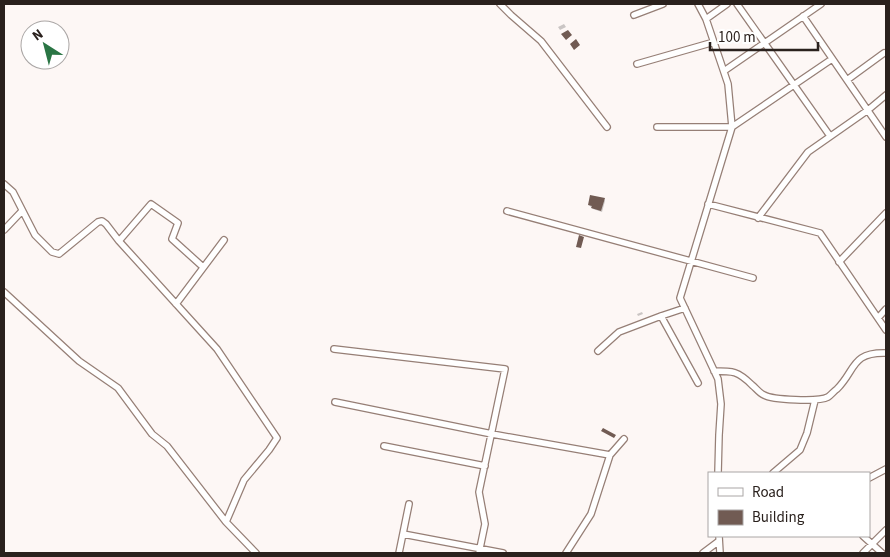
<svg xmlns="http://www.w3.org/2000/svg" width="890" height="557" viewBox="0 0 890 557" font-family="'Source Sans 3',sans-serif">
	<rect width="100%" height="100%" fill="#fdf7f5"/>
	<path fill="#0003" d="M 564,24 L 566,27 L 560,30 L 558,27 Z
		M 604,199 L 605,201 L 602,212 L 593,209 L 589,205 Z
		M 642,312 L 643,314 L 638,316 L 637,314 Z"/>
	<path fill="#715b53" d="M 568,30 L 572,35 L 566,40 L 561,34 Z
		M 576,39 L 580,45 L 574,50 L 570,44 Z
		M 590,195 L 605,198 L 601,211 L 591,208 L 592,206 L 588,205 Z
		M 579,235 L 584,237 L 581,248 L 576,247 Z
		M 603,428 L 616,435 L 614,438 L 601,431 Z"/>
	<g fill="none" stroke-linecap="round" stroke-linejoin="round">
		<defs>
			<path id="minor" d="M 500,4 L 511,15 L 541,41 L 607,127
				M 698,4 L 706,19 L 728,84 L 732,127 L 680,298 L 718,379 L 721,404 L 719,435 L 718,473
				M 737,4 L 830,136
				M 634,15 L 663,4
				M 803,16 L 886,137
				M 706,19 L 727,4
				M 637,64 L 714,42
				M 724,71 L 821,4
				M 847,80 L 884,53
				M 657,127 L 732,127 L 832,59
				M 4,184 L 13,192 L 35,235 L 52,252 L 59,254 L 98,222 L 102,221 L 106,224 L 119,241 L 217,349 L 277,438 L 269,450 L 244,480 L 226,522 L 256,553
				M 708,204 L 820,233 L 886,330
				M 507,211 L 753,278
				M 758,218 L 808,152 L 868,110 L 886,95
				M 4,230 L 22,211
				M 119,241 L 151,204 L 178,223 L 172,239 L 203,267
				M 839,262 L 886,213
				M 4,292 L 79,361 L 118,388 L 152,434 L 167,446 L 226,522
				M 176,304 L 224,240
				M 661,316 L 698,383
				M 878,318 L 886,309
				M 334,349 L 505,369 L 479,492 L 485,524 L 479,553
				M 598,351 L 619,332 L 661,316 L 685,308
				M 714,371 C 733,371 738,371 752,385 C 756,388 759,393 764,395 C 772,400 819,402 828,397 C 831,395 834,391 837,389 C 856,370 851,352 886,353
				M 335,402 L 492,434 L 610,455
				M 384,446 L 485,466
				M 773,473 L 800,450 L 807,433 L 815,400
				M 869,478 L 886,469
				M 403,534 L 503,553
				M 719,536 L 720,553
				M 863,536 L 882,553
				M 399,553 L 409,504
				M 566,553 L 591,514 L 610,455 L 624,439
				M 703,553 L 719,541
				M 863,553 L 886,530"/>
		</defs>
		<use href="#minor" stroke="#967f76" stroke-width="8"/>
		<use href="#minor" stroke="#fff" stroke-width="5.5"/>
	</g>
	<rect width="890" height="557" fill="none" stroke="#2a211d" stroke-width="10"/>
	<rect x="708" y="472" width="162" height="65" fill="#ffffff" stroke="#aaa6a5"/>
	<rect x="718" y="488" width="25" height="8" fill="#ffffff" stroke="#aaa6a5"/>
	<text x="752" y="497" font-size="15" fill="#2a211d">Road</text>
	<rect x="718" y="510" width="25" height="15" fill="#715b53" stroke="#aaa6a5"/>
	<text x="752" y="522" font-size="15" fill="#2a211d">Building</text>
	<g transform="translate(45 45) rotate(324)"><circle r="24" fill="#ffffff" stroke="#aaa6a5"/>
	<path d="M0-4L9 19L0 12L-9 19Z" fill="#2a7544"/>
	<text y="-8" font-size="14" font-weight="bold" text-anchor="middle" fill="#2a211d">N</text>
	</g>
	<path d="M710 42v8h108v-8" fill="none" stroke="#2a211d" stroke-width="2.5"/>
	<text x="718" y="42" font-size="15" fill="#2a211d" stroke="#ffffff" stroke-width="4" paint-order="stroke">100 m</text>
</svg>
